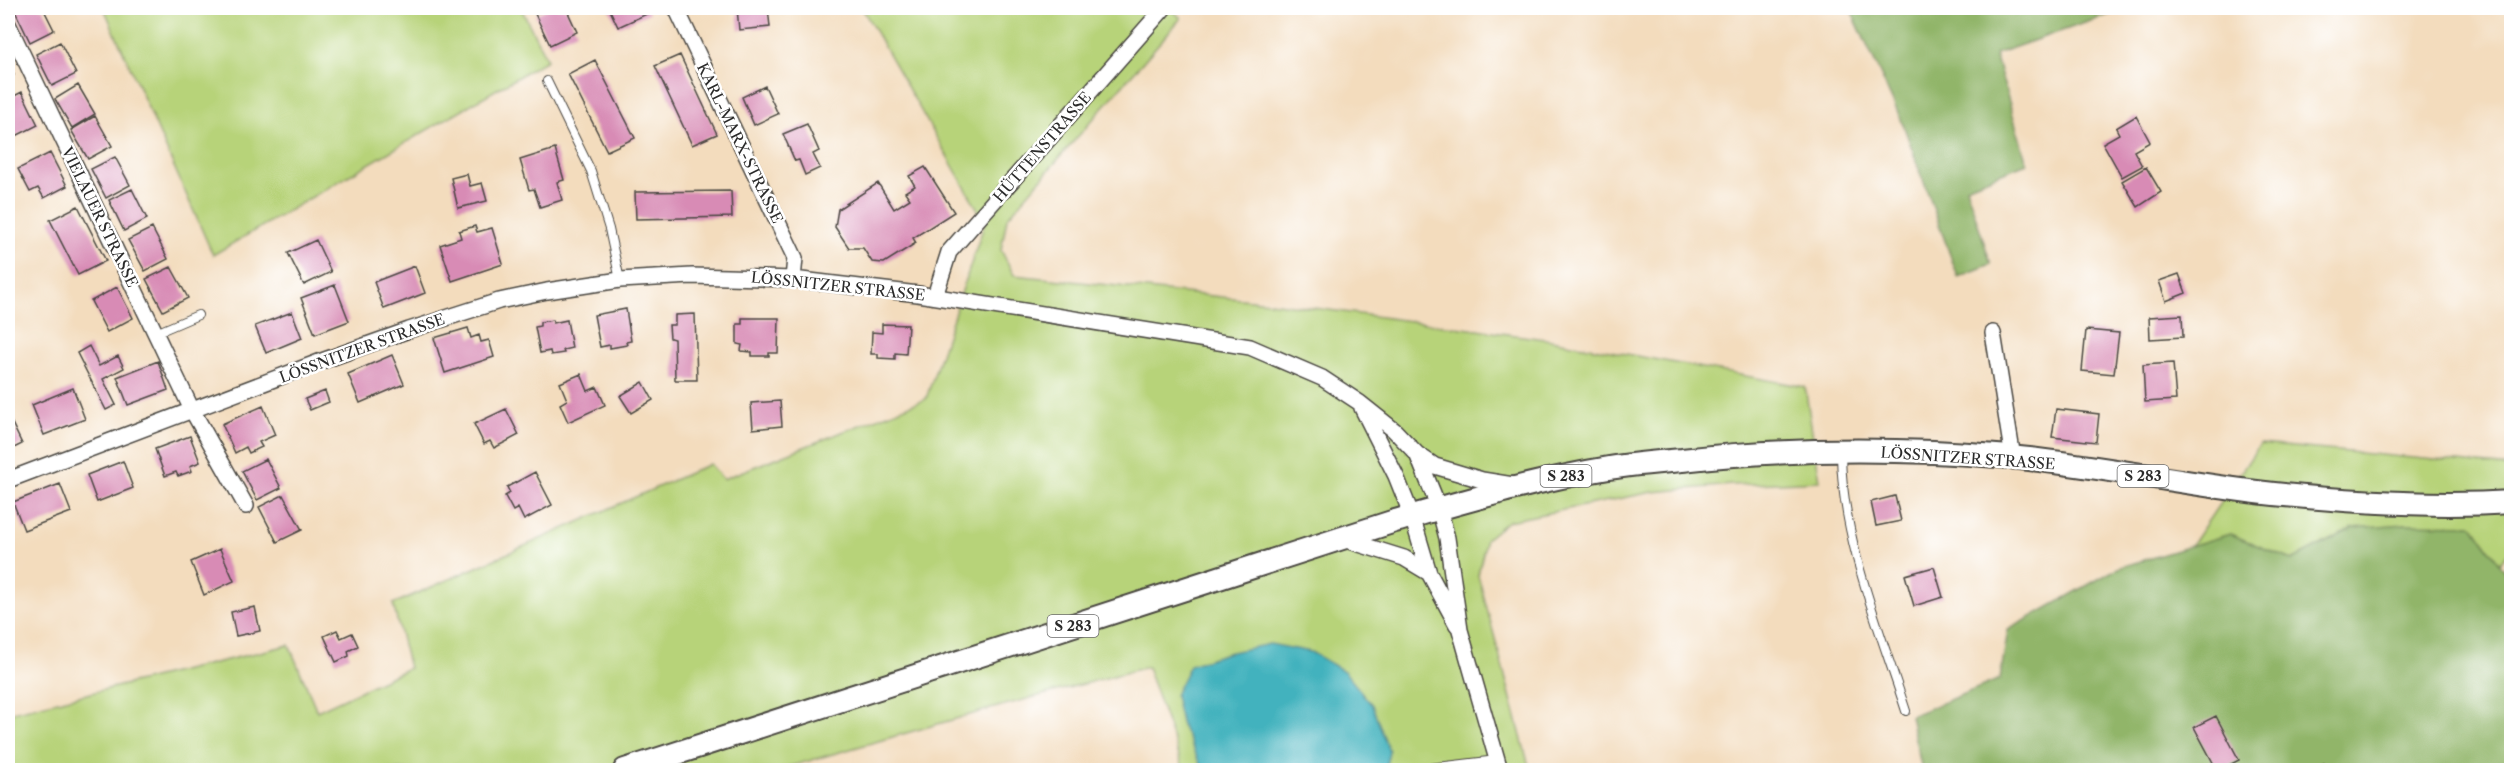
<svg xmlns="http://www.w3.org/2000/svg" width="2519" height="778" viewBox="0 0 2519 778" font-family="'Libre Caslon Text',serif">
	<rect width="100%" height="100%" fill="#fff"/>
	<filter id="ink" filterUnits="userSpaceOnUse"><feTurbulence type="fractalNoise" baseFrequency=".0167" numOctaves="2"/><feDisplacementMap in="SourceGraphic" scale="12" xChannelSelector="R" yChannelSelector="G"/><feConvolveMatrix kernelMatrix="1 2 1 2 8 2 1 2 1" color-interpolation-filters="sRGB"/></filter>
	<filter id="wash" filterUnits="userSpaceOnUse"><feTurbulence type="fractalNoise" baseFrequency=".008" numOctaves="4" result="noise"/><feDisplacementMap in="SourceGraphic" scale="24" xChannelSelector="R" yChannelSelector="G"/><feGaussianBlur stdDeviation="1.35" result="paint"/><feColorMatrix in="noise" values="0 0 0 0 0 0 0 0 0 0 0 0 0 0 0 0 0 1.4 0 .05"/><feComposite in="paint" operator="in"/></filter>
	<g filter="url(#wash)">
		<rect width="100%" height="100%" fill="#f3dcbd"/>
		<path fill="#b7d379" stroke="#717f52" stroke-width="1.5" d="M 104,8 L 521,8 L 547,60 L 213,255 Z
			M 862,8 L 1170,8 L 1181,18 L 1007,218 L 1001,250 L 1014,275 L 1269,302 L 1545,339 L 1805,387 L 1820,481 L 1732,485 L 1653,492 L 1508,521 L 1486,539 L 1478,575 L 1530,770 L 1184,770 L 1147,667 L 1001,706 L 777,770 L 8,770 L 8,713 L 289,645 L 317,711 L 409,668 L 393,604 L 710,464 L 723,479 L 926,399 L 985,222 Z
			M 2260,444 L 2511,467 L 2511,550 L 2499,563 L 2473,525 L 2353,528 L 2292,560 L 2230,534 L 2191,546 Z"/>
		<path fill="#91b569" stroke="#5e704a" stroke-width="1.5" d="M 1850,8 L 2112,8 L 2114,13 L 1995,54 L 2027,163 L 1966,187 L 1991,264 L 1958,277 L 1903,124 Z
			M 2405,524 L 2473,525 L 2511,581 L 2511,770 L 1922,770 L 1910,716 L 2000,679 L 2008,630 L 2118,568 L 2230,534 L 2292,560 L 2353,528 Z"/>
		<path fill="#43b2be" stroke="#376e74" stroke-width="1.5" d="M 1270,644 L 1311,652 L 1344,671 L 1372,705 L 1389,751 L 1385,770 L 1203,770 L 1181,723 L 1175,695 L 1190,665 L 1227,653 Z"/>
		<g id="blocks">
			<path fill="#d88bb5" d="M 18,8 L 43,8 L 54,30 L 30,42 L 14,9 Z
				M 550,8 L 566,8 L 577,32 L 550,45 L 535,14 Z
				M 609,8 L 646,8 L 649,13 L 618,27 Z
				M 737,8 L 768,8 L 770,27 L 739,30 Z
				M 60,42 L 76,74 L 52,86 L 36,54 Z
				M 680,55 L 717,134 L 692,145 L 655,66 Z
				M 595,60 L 635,138 L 607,151 L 568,74 Z
				M 8,63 L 14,75 L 8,78 Z
				M 78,85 L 95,114 L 72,128 L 55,99 Z
				M 765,86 L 778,114 L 754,125 L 742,97 Z
				M 22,92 L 38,125 L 8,140 L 8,99 Z
				M 95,116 L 112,146 L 88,159 L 71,130 Z
				M 2136,116 L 2150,142 L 2134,151 L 2142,166 L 2122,177 L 2103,143 L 2119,134 L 2116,128 Z
				M 807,124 L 819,151 L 813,154 L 820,168 L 805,175 L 799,160 L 795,161 L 783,134 Z
				M 555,149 L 564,180 L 557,182 L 562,200 L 540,207 L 534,189 L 529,190 L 520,160 Z
				M 50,153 L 67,186 L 44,198 L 38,188 L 30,192 L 18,169 Z
				M 115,157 L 130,185 L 106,198 L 91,169 Z
				M 925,167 L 954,212 L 913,238 L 916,243 L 884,263 L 872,262 L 863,248 L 849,248 L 835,227 L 838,209 L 878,183 L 894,209 L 910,199 L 905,192 L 915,186 L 909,176 Z
				M 2146,167 L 2161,192 L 2138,207 L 2122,181 Z
				M 467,174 L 470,186 L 482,183 L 487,201 L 458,208 L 451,178 Z
				M 132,189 L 147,219 L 124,231 L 109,200 Z
				M 731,191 L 732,217 L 636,219 L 635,192 Z
				M 78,206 L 106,261 L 78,275 L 50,220 Z
				M 475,226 L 477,232 L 492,228 L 503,264 L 452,281 L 440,245 L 461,238 L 459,231 Z
				M 152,228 L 168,259 L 145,271 L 128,240 Z
				M 316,240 L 331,272 L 304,285 L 288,253 Z
				M 415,266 L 425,293 L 384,309 L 374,282 Z
				M 171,267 L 188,298 L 163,311 L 146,279 Z
				M 2179,274 L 2186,293 L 2166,301 L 2159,281 Z
				M 335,285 L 349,321 L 315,334 L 301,298 Z
				M 117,287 L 133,318 L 107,332 L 91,301 Z
				M 626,309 L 631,341 L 626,342 L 627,345 L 610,348 L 610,345 L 600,347 L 594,315 Z
				M 292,312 L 302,338 L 266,353 L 255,326 Z
				M 695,314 L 697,380 L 675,380 L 674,339 L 670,338 L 669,325 L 675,325 L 675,315 Z
				M 2182,315 L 2183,337 L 2150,339 L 2149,317 Z
				M 742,318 L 779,318 L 778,353 L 769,353 L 769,356 L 752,356 L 752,352 L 741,351 L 742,345 L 737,344 L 737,324 L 742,324 Z
				M 553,320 L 553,323 L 567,320 L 572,348 L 563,350 L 564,353 L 551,355 L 550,351 L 540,353 L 535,327 L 540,326 L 540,322 Z
				M 882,324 L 908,325 L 906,354 L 895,353 L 895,359 L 878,358 L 878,354 L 871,354 L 872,332 L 882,333 Z
				M 468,328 L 471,338 L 479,335 L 481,342 L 489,340 L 494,357 L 445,373 L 434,338 Z
				M 2086,330 L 2119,333 L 2114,374 L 2082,371 Z
				M 89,346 L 99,366 L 118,356 L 124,368 L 103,379 L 116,405 L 106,410 L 77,353 Z
				M 392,355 L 404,384 L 360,403 L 348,374 Z
				M 158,361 L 168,390 L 128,405 L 117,377 Z
				M 2173,363 L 2176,400 L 2145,402 L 2143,365 Z
				M 581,374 L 588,391 L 597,387 L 605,405 L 568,422 L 560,404 L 567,400 L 560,383 Z
				M 643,382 L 653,400 L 631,413 L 620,396 Z
				M 73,388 L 85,419 L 44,435 L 32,405 Z
				M 325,391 L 329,402 L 310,410 L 305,399 Z
				M 780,401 L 782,426 L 753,429 L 751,403 Z
				M 263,406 L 275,435 L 259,442 L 262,447 L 249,453 L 246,447 L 235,453 L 222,424 Z
				M 506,409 L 519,435 L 494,448 L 490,441 L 484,444 L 474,424 Z
				M 2056,409 L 2099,414 L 2096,442 L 2052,437 Z
				M 8,417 L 9,417 L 22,444 L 8,451 Z
				M 190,436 L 200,462 L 190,466 L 192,471 L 178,476 L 176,472 L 165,476 L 155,449 Z
				M 266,459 L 281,488 L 257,500 L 242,471 Z
				M 123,461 L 133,488 L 97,502 L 87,475 Z
				M 535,472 L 552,505 L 524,520 L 518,508 L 513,511 L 505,496 L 510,493 L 507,487 Z
				M 60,484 L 71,512 L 24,530 L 13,502 Z
				M 283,495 L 302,530 L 277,542 L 259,507 Z
				M 1895,496 L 1901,521 L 1876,526 L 1871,502 Z
				M 220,549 L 234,581 L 204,595 L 191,562 Z
				M 1934,567 L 1943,597 L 1914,606 L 1905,575 Z
				M 255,607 L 260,631 L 236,636 L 231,612 Z
				M 337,630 L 341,638 L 352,633 L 358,646 L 348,651 L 349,656 L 336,662 L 324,636 Z
				M 2216,716 L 2239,760 L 2220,770 L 2217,770 L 2194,727 Z
				M 2324,763 L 2328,770 L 2309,770 Z"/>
		</g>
	</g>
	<g filter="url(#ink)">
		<use href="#blocks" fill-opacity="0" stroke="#494641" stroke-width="1.5"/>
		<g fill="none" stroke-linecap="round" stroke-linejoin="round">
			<defs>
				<path id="service" d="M 547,81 L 591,171 L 609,229 L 620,280
					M 156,333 L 198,315
					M 1841,454 C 1842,539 1880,630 1906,711
					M 1412,770 L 1497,760"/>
				<path id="minor" d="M 676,8 L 795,258 L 793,279
					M 8,24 L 192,410 L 246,506
					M 935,296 L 949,252 L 1164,8
					M 1993,333 L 2013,458
					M 1362,408 L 1396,476 L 1412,516 L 1429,573 L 1457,625
					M 1417,454 L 1439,508 L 1447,538 L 1460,630 L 1500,770
					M 8,480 L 319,362 L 409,330 L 499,301 L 547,291 L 620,280 L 692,276 L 793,279 L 918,294 L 1250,347 L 1322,378 L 1360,403 L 1394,430 L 1417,454 L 1435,466 L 1482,480 L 1513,485
					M 1343,539 L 1404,558 L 1429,573"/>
				<path id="primary" d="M 625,770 L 1395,521 C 1466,501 1536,480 1609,468 C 1633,464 1658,462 1682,460 C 1792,448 1901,448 2010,457 C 2099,465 2186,485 2274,494 C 2353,502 2433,507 2512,502"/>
			</defs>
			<use href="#service" stroke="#494641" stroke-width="10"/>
			<use href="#minor" stroke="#494641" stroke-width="18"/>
			<use href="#primary" stroke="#494641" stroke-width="26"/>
			<use href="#service" stroke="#fff" stroke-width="8"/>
			<use href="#minor" stroke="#fff" stroke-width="15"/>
			<use href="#primary" stroke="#fff" stroke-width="22"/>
		</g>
	</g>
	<g text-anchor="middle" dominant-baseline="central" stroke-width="5" stroke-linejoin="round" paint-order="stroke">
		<g fill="#fff" stroke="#6b6b6b" stroke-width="1.5">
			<rect x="1540.5" y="465" width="51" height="22" rx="4.5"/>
			<rect x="2117.5" y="465" width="51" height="22" rx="4.5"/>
			<rect x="1047.5" y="615" width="51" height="22" rx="4.5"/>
		</g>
		<g font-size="14" font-weight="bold" fill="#2b2b2b">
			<text x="1566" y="476">S 283</text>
			<text x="2143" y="476">S 283</text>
			<text x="1073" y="626">S 283</text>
		</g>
		<g font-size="15" fill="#2b2b2b" stroke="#fff">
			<text transform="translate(740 143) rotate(64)">KARL-MARX-STRASSE</text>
			<text transform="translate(1042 147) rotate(-49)">HÜTTENSTRASSE</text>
			<text transform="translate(100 217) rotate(64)">VIELAUER STRASSE</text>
			<text transform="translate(838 286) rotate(6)">LÖSSNITZER STRASSE</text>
			<text transform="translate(362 348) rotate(-20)">LÖSSNITZER STRASSE</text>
			<text transform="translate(1968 458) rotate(4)">LÖSSNITZER STRASSE</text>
		</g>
	</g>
	<rect width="2519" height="778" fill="none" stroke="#fff" stroke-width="30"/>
</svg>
